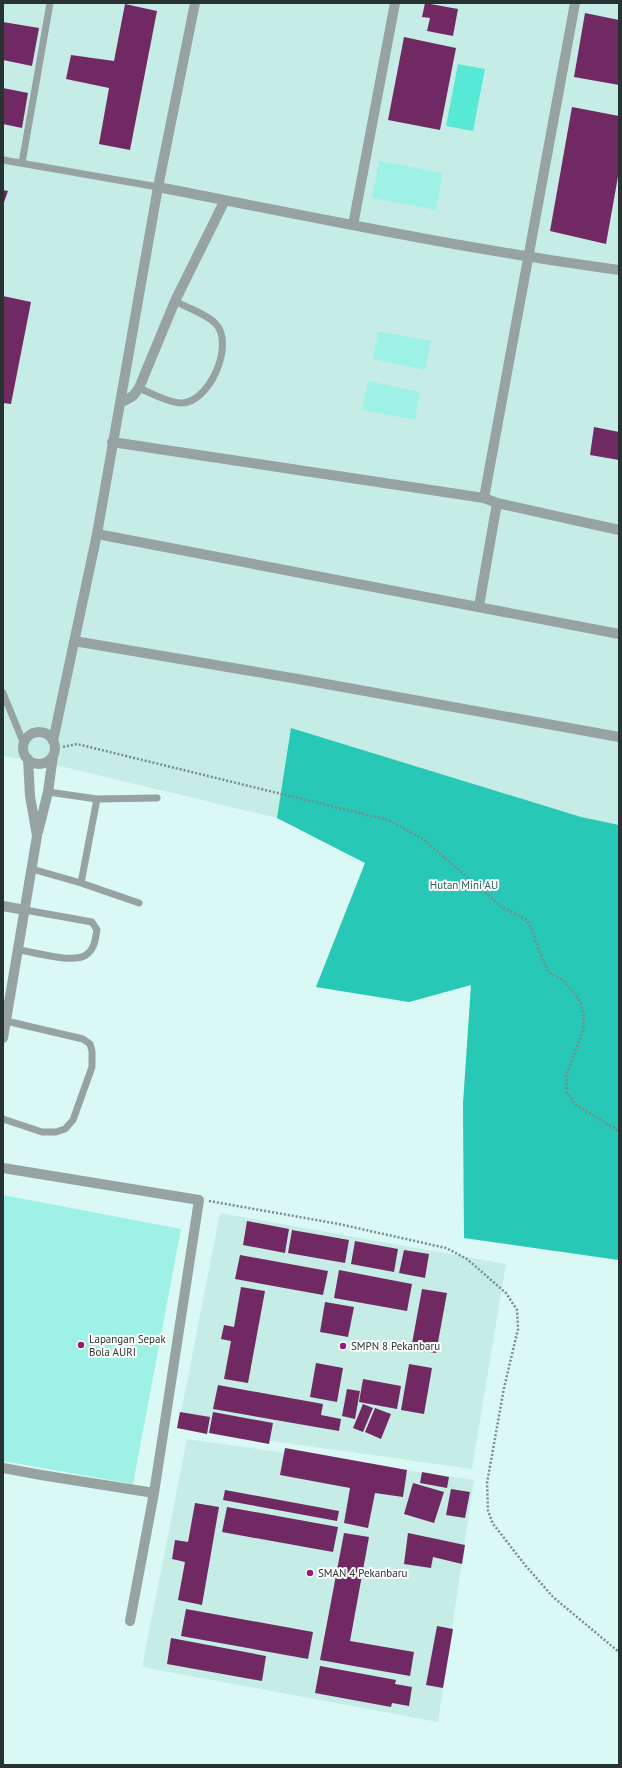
<svg xmlns="http://www.w3.org/2000/svg" width="622" height="1768" viewBox="0 0 622 1768" font-family="'PT Sans',sans-serif">
	<rect width="100%" height="100%" fill="#daf9f4"/>
	<path fill="#c5ede6" d="M 3,3 L 619,3 L 619,1260 L 464,1238 L 463,1104 L 471,985 L 409,1002 L 316,987 L 365,863 L 277,818 L 64,767 L 3,756 Z
		M 220,1213 L 506,1264 L 472,1469 L 178,1428 Z
		M 187,1439 L 474,1480 L 438,1722 L 142,1667 Z"/>
	<path fill="#9df2e5" d="M 379,161 L 443,173 L 436,210 L 372,198 Z
		M 378,331 L 431,341 L 425,370 L 373,359 Z
		M 368,381 L 420,392 L 415,420 L 362,410 Z
		M 3,1195 L 181,1229 L 133,1484 L 3,1461 Z"/>
	<path fill="#27c8b6" d="M 291,728 L 581,817 L 619,825 L 619,1260 L 464,1238 L 463,1104 L 471,985 L 409,1002 L 316,987 L 365,863 L 277,818 Z"/>
	<path fill="#57e8d6" d="M 458,64 L 485,69 L 473,131 L 446,126 Z"/>
	<path fill="#712964" d="M 425,3 L 458,9 L 453,36 L 427,31 L 430,18 L 422,17 Z
		M 125,4 L 157,11 L 130,150 L 99,144 L 109,88 L 66,79 L 71,55 L 114,61 Z
		M 585,13 L 619,20 L 619,85 L 574,77 Z
		M 3,22 L 39,28 L 32,66 L 3,60 Z
		M 404,37 L 456,48 L 440,130 L 388,120 Z
		M 3,88 L 28,93 L 22,128 L 3,124 Z
		M 572,107 L 619,116 L 619,171 L 606,244 L 550,231 Z
		M 3,190 L 8,191 L 3,205 Z
		M 3,296 L 31,302 L 11,404 L 3,403 Z
		M 594,427 L 619,432 L 619,460 L 590,455 Z
		M 247,1221 L 289,1229 L 285,1253 L 243,1245 Z
		M 292,1230 L 349,1240 L 345,1263 L 288,1253 Z
		M 355,1241 L 398,1249 L 394,1272 L 351,1264 Z
		M 404,1250 L 429,1254 L 425,1278 L 399,1273 Z
		M 240,1255 L 328,1271 L 323,1295 L 235,1279 Z
		M 339,1270 L 412,1284 L 407,1311 L 334,1298 Z
		M 241,1287 L 265,1291 L 248,1383 L 224,1379 L 231,1341 L 221,1339 L 224,1325 L 234,1327 Z
		M 422,1289 L 447,1293 L 436,1353 L 411,1349 Z
		M 325,1302 L 354,1307 L 348,1337 L 320,1332 Z
		M 316,1363 L 343,1368 L 337,1402 L 310,1397 Z
		M 409,1364 L 432,1368 L 424,1414 L 401,1410 Z
		M 363,1379 L 401,1386 L 397,1409 L 359,1402 Z
		M 218,1385 L 323,1404 L 321,1415 L 341,1419 L 339,1431 L 213,1409 Z
		M 347,1389 L 360,1391 L 355,1419 L 342,1416 Z
		M 363,1404 L 373,1408 L 363,1432 L 353,1428 Z
		M 375,1408 L 391,1414 L 381,1439 L 365,1432 Z
		M 180,1412 L 210,1417 L 207,1434 L 177,1428 Z
		M 213,1412 L 273,1423 L 269,1444 L 209,1433 Z
		M 285,1448 L 407,1470 L 403,1497 L 375,1493 L 368,1528 L 344,1523 L 350,1488 L 280,1475 Z
		M 422,1472 L 449,1477 L 447,1488 L 420,1483 Z
		M 413,1483 L 444,1492 L 434,1523 L 404,1514 Z
		M 451,1489 L 470,1492 L 465,1518 L 446,1515 Z
		M 225,1490 L 339,1511 L 337,1521 L 223,1500 Z
		M 195,1503 L 219,1507 L 202,1605 L 178,1600 L 185,1562 L 172,1559 L 175,1540 L 188,1542 Z
		M 227,1507 L 338,1527 L 333,1552 L 222,1532 Z
		M 344,1533 L 369,1537 L 350,1641 L 414,1652 L 410,1676 L 320,1660 Z
		M 408,1533 L 465,1545 L 462,1564 L 433,1557 L 431,1568 L 404,1564 Z
		M 186,1609 L 313,1632 L 308,1659 L 181,1636 Z
		M 437,1626 L 453,1629 L 443,1688 L 426,1685 Z
		M 171,1638 L 266,1656 L 262,1681 L 167,1664 Z
		M 320,1666 L 396,1680 L 395,1684 L 412,1687 L 409,1706 L 392,1703 L 391,1707 L 315,1693 Z"/>
	<g fill="none" stroke-linecap="round" stroke-linejoin="round">
		<path stroke="#788d89" stroke-width="2.5" stroke-dasharray="2 2" stroke-linecap="butt" d="M 63,747 L 77,744 L 388,820 L 423,839 L 502,907 L 525,919 L 531,927 L 543,961 L 550,973 L 563,980 L 575,994 L 581,1003 L 584,1017 L 583,1031 L 566,1076 L 567,1092 L 576,1105 L 619,1131
			M 209,1201 L 339,1224 L 446,1248 L 467,1259 L 506,1293 L 517,1310 L 518,1329 L 504,1388 L 487,1483 L 488,1511 L 493,1524 L 501,1534 L 525,1565 L 553,1597 L 619,1652"/>
		<path stroke="#96a3a1" stroke-width="7" d="M 3,160 L 158,187
			M 22,163 L 50,3
			M 139,388 C 151,393 166,402 180,403 C 209,405 236,343 215,323 C 205,313 187,308 175,301
			M 3,693 L 24,744
			M 48,792 L 97,799 L 157,798
			M 32,869 L 81,883 L 139,903
			M 81,883 L 97,799
			M 19,950 C 35,952 72,964 86,955 C 95,949 95,939 97,930 L 92,922 L 25,910
			M 3,1119 L 42,1132 L 56,1132 L 65,1129 L 73,1120 L 92,1067 L 92,1051 L 90,1044 L 83,1039 L 6,1021"/>
		<path stroke="#96a3a1" stroke-width="10" d="M 158,187 C 311,217 464,249 619,270
			M 353,225 L 395,3
			M 120,403 L 133,396 L 139,388 L 175,301 L 225,200
			M 112,442 L 484,498 L 497,503 L 619,530
			M 484,498 L 575,3
			M 97,534 L 619,634
			M 479,606 L 497,503
			M 74,641 L 304,680 L 619,737
			M23 748a16 16 0 1 1 32 0a16 16 0 1 1-32 0Z
			M 53,741 L 97,534 L 158,187 L 195,3
			M 38,832 L 48,792 L 53,756
			M 3,906 L 25,910
			M 3,1038 L 37,836 L 30,796 L 28,759
			M 3,1168 L 199,1200 L 154,1493 L 130,1621
			M 3,1468 L 41,1475 L 154,1493"/>
	</g>
	<g fill="#901d7e" stroke="#fff" stroke-width="1.5">
		<circle cx="81" cy="1345" r="4"/>
		<circle cx="343" cy="1346" r="4"/>
		<circle cx="310" cy="1573" r="4"/>
	</g>
	<g text-anchor="middle" dominant-baseline="central" stroke-width="4" stroke-linejoin="round" paint-order="stroke">
		<g font-size="11" fill="#256058" stroke="#fff">
			<text x="464" y="885">Hutan Mini AU</text>
		</g>
		<g font-size="11" fill="#273331" stroke="#fff" text-anchor="start">
			<text x="89" y="1339">Lapangan Sepak<tspan x="89" dy="13">Bola AURI</tspan></text>
			<text x="351" y="1346">SMPN 8 Pekanbaru</text>
			<text x="318" y="1573">SMAN 4 Pekanbaru</text>
		</g>
	</g>
	<rect width="622" height="1768" fill="none" stroke="#273331" stroke-width="8"/>
</svg>
